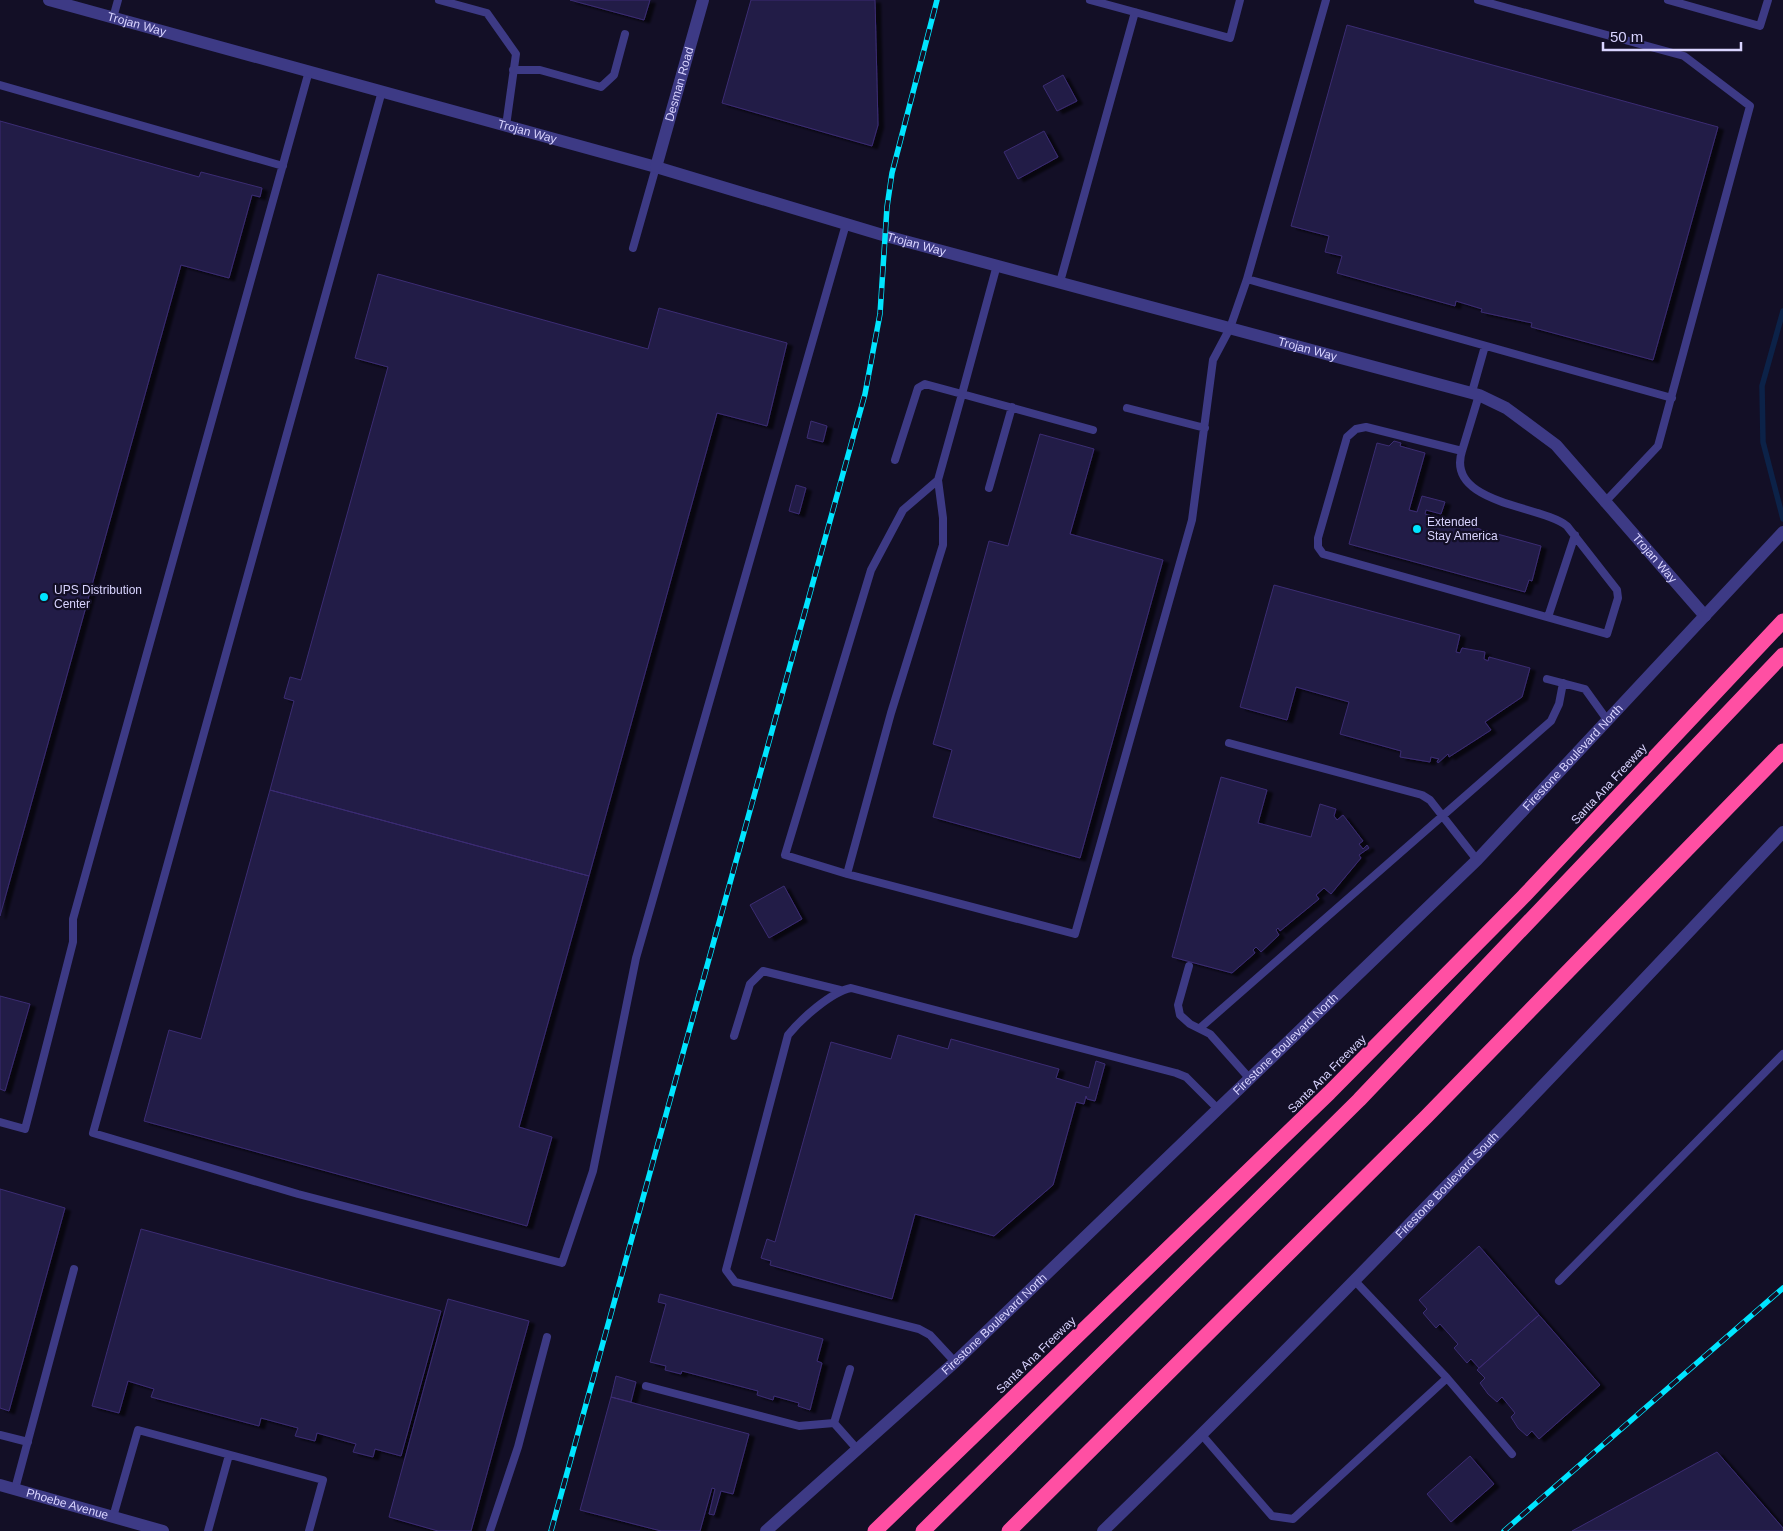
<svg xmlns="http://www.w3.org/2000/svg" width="1783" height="1531" viewBox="0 0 1783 1531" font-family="Arial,sans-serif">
	<defs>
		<filter id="shadow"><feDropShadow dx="5.5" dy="3" stdDeviation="1" flood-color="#0009"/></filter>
	</defs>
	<rect width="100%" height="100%" fill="#130f26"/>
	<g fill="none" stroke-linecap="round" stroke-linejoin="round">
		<path stroke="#0c2248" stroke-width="5.5" d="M 1783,311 L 1762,386 L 1763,442 L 1783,519"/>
	</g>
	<path fill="#241b47" stroke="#3b2d73" filter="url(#shadow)" d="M 570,0 L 650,0 L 644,20 Z
		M 751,0 L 875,0 L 878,125 L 872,146 L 722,103 Z
		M 1347,25 L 1718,127 L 1653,360 L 1531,327 L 1532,323 L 1481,312 L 1482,309 L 1456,301 L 1455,306 L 1337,273 L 1342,256 L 1325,252 L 1329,236 L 1291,226 Z
		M 1063,75 L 1077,101 L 1057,111 L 1043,86 Z
		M 0,121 L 199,177 L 201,172 L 262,188 L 260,197 L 252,195 L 229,278 L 181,265 L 0,916 Z
		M 1044,131 L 1058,157 L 1018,179 L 1004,152 Z
		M 378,274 L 648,349 L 659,308 L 787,343 L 767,426 L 717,413 L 589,876 L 270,790 L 294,701 L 284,698 L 290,677 L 301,680 L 388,367 L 355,358 Z
		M 811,421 L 827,426 L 823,442 L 807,438 Z
		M 1040,434 L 1094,449 L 1070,534 L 1163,560 L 1080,858 L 933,817 L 952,750 L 933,744 L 989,541 L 1008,546 Z
		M 1394,441 L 1401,443 L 1400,446 L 1425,453 L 1409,510 L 1417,512 L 1422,496 L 1445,502 L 1441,514 L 1426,510 L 1425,514 L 1541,546 L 1532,581 L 1529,580 L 1525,592 L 1349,544 L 1377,443 L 1389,446 Z
		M 796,485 L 806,488 L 799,514 L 789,511 Z
		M 1274,585 L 1460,635 L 1456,652 L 1460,653 L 1462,648 L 1485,652 L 1484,659 L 1488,661 L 1489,657 L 1530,668 L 1522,697 L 1485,722 L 1491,730 L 1449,757 L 1448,754 L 1438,763 L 1437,761 L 1439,759 L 1431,757 L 1430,762 L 1400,757 L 1401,751 L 1340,734 L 1349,702 L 1296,687 L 1287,720 L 1240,707 Z
		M 1221,777 L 1267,790 L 1258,823 L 1311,837 L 1320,804 L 1336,809 L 1334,816 L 1337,820 L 1343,815 L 1363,841 L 1359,844 L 1363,849 L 1367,845 L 1369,848 L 1359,855 L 1361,858 L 1331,894 L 1324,888 L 1316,895 L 1319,899 L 1280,931 L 1278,928 L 1276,930 L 1279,935 L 1261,952 L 1256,947 L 1253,950 L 1255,953 L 1232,973 L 1172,957 Z
		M 270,790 L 589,876 L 519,1127 L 552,1137 L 527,1226 L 144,1121 L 169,1030 L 201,1039 Z
		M 784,886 L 802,919 L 769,938 L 750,905 Z
		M 0,996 L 30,1004 L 5,1091 L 0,1089 Z
		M 898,1035 L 948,1049 L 951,1039 L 1059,1069 L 1056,1078 L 1089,1088 L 1096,1061 L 1105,1064 L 1095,1101 L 1087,1099 L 1086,1096 L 1084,1104 L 1076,1102 L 1053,1185 L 994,1236 L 915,1214 L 892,1299 L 770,1265 L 771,1261 L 761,1258 L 767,1239 L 775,1242 L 831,1042 L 891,1059 Z
		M 0,1189 L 65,1208 L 9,1411 L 0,1408 Z
		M 141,1229 L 441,1311 L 401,1456 L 375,1449 L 373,1457 L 353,1452 L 356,1444 L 317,1433 L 315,1441 L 295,1436 L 298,1428 L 261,1418 L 259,1426 L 151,1397 L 154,1389 L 128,1381 L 119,1413 L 92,1406 Z
		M 1479,1246 L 1539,1315 L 1479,1368 L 1471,1359 L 1467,1363 L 1454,1348 L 1458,1344 L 1440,1324 L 1436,1328 L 1423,1313 L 1427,1309 L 1419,1300 Z
		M 660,1294 L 823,1339 L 817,1361 L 822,1363 L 810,1410 L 798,1406 L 799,1403 L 774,1396 L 773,1400 L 757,1395 L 758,1391 L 682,1371 L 681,1374 L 665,1370 L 666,1366 L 650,1362 L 666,1304 L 658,1302 Z
		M 448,1299 L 529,1321 L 471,1531 L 438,1531 L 389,1517 Z
		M 1539,1315 L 1600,1385 L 1539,1439 L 1532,1431 L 1527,1436 L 1518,1428 L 1511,1417 L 1515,1413 L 1502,1397 L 1497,1402 L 1488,1394 L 1480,1383 L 1485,1378 L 1477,1370 Z
		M 616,1376 L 636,1382 L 631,1402 L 611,1397 Z
		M 611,1397 L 749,1434 L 733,1494 L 721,1491 L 714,1515 L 709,1514 L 715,1489 L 712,1488 L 700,1531 L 661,1531 L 580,1510 Z
		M 1717,1452 L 1783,1528 L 1783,1531 L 1572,1531 Z
		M 1470,1456 L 1494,1484 L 1451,1522 L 1427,1494 Z"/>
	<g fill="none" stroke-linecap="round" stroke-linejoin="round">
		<path stroke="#3d3a85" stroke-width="8" d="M 439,0 L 487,13 L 516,54 L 506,126
			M 1090,0 L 1230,38 L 1240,0
			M 1478,0 L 1684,56 L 1750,106 L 1658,446 L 1604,503
			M 1668,0 L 1760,26 L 1768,0
			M 113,18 L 118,0
			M 513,70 L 540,70 L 601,87 L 614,75 L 625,34
			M 0,85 L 283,166
			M 382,91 L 93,1133 L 298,1194 L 562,1263 L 593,1171 L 636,958 L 846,224
			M 633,248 L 656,167
			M 997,265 L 962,394 L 1093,430
			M 1247,279 L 1672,398
			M 1060,282 L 1135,12
			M 1472,392 L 1485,346
			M 1127,408 L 1205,428
			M 1462,451 L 1366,427 L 1356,429 L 1347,437 L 1318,538 L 1318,547 L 1323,554 L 1607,634 L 1618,598 L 1617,590 L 1567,526 C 1541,505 1445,504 1462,451 L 1479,395
			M 895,460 L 918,388 L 925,384 L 962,394 L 938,480 L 943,518 L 943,545 L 891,713 L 847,874 L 785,855 L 871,570 L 903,510 L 938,480
			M 989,488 L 1012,407
			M 1548,617 L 1575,535
			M 1547,679 L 1585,689 L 1608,721
			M 1229,743 L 1422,795 L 1430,800 L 1477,860
			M 847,874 L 1075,934 L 1192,520 L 1213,360 L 1230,328 L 1247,279 L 1326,0
			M 1189,966 L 1178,1005 L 1180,1015 L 1190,1024 L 1210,1034 L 1250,1079
			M 1200,1028 L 1551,721 L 1559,704 L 1563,683
			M 734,1036 L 750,984 L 763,971 L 840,990
			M 0,1122 L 25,1129 L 30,1110 L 73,942 L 73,919 L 309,71
			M 1355,1281 L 1447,1378 L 1512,1454
			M 1559,1281 L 1783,1054
			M 955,1362 L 930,1335 L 919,1329 L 735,1282 L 726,1270 L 788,1035 C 801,1019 831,992 851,988 L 1176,1073 L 1186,1077 L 1218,1109
			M 850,1369 L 834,1423 L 857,1449
			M 646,1386 L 799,1426 L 834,1423
			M 0,1435 L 28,1442
			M 1202,1435 L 1272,1516 L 1293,1519 L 1447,1378
			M 15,1489 L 74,1269
			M 113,1517 L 138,1430 L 323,1480 L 309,1531
			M 208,1531 L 229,1455
			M 490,1531 L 518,1447 L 547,1337"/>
		<path stroke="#3d3a85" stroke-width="12" id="s1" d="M 0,1485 L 163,1531"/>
		<g stroke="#3d3a85" stroke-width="12">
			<path id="s2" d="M 49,0 L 656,167 L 886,236 L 1479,395 L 1506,408 L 1556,445 L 1705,616"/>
			<path id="s3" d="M 656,167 L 703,0"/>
			<path id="s4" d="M 766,1531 L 955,1362 L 1477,860 L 1783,532"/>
			<path id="s5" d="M 1103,1531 C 1337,1304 1560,1069 1783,832"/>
		</g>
		<path stroke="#ff4fa3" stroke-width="15" d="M 875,1531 L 1329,1093 L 1524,896 L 1783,621
			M 923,1531 L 1359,1100 L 1783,655
			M 1009,1531 L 1426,1117 L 1783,751"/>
		<defs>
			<path id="rail" d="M 551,1531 L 865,394 L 880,314 L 887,207 L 892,173 L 937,0
				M 1504,1531 L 1783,1288"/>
		</defs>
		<use href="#rail" stroke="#00e5ff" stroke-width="5.5"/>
		<use href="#rail" stroke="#130f26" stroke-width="4" stroke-dasharray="11" stroke-linecap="butt"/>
	</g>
	<g fill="#00e5ff" stroke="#130f26" stroke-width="2">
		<circle cx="1417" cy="529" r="5"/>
		<circle cx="44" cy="597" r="5"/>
	</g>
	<g text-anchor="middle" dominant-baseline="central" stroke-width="4.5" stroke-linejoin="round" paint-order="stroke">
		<g font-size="12" fill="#d9d4ff" stroke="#130f26">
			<text stroke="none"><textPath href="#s2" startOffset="91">Trojan Way</textPath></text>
			<text stroke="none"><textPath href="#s3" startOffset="86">Desman Road</textPath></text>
			<text stroke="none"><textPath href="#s2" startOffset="496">Trojan Way</textPath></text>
			<text stroke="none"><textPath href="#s2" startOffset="901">Trojan Way</textPath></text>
			<text stroke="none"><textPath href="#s2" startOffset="1306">Trojan Way</textPath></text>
			<text stroke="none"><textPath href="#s2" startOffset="1726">Trojan Way</textPath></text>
			<text stroke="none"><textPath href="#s4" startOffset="1118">Firestone Boulevard North</textPath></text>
			<text transform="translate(1609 784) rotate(-47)">Santa Ana Freeway</text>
			<text stroke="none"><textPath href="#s4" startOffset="712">Firestone Boulevard North</textPath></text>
			<text transform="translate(1327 1074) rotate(-45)">Santa Ana Freeway</text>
			<text stroke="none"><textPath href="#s5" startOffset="488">Firestone Boulevard South</textPath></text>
			<text stroke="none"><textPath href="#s4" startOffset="308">Firestone Boulevard North</textPath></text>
			<text transform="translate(1036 1355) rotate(-44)">Santa Ana Freeway</text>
			<text stroke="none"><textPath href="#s1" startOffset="70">Phoebe Avenue</textPath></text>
		</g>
		<g font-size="12" fill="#d9d4ff" stroke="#130f26" text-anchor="start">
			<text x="1427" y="522">Extended<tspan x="1427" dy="14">Stay America</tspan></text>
			<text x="54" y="590">UPS Distribution<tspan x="54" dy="14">Center</tspan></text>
		</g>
	</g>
	<path d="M1603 42v8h138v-8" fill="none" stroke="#d9d4ff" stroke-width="2.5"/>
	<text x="1610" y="42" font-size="15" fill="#d9d4ff" stroke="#130f26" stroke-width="4" paint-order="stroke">50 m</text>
</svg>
